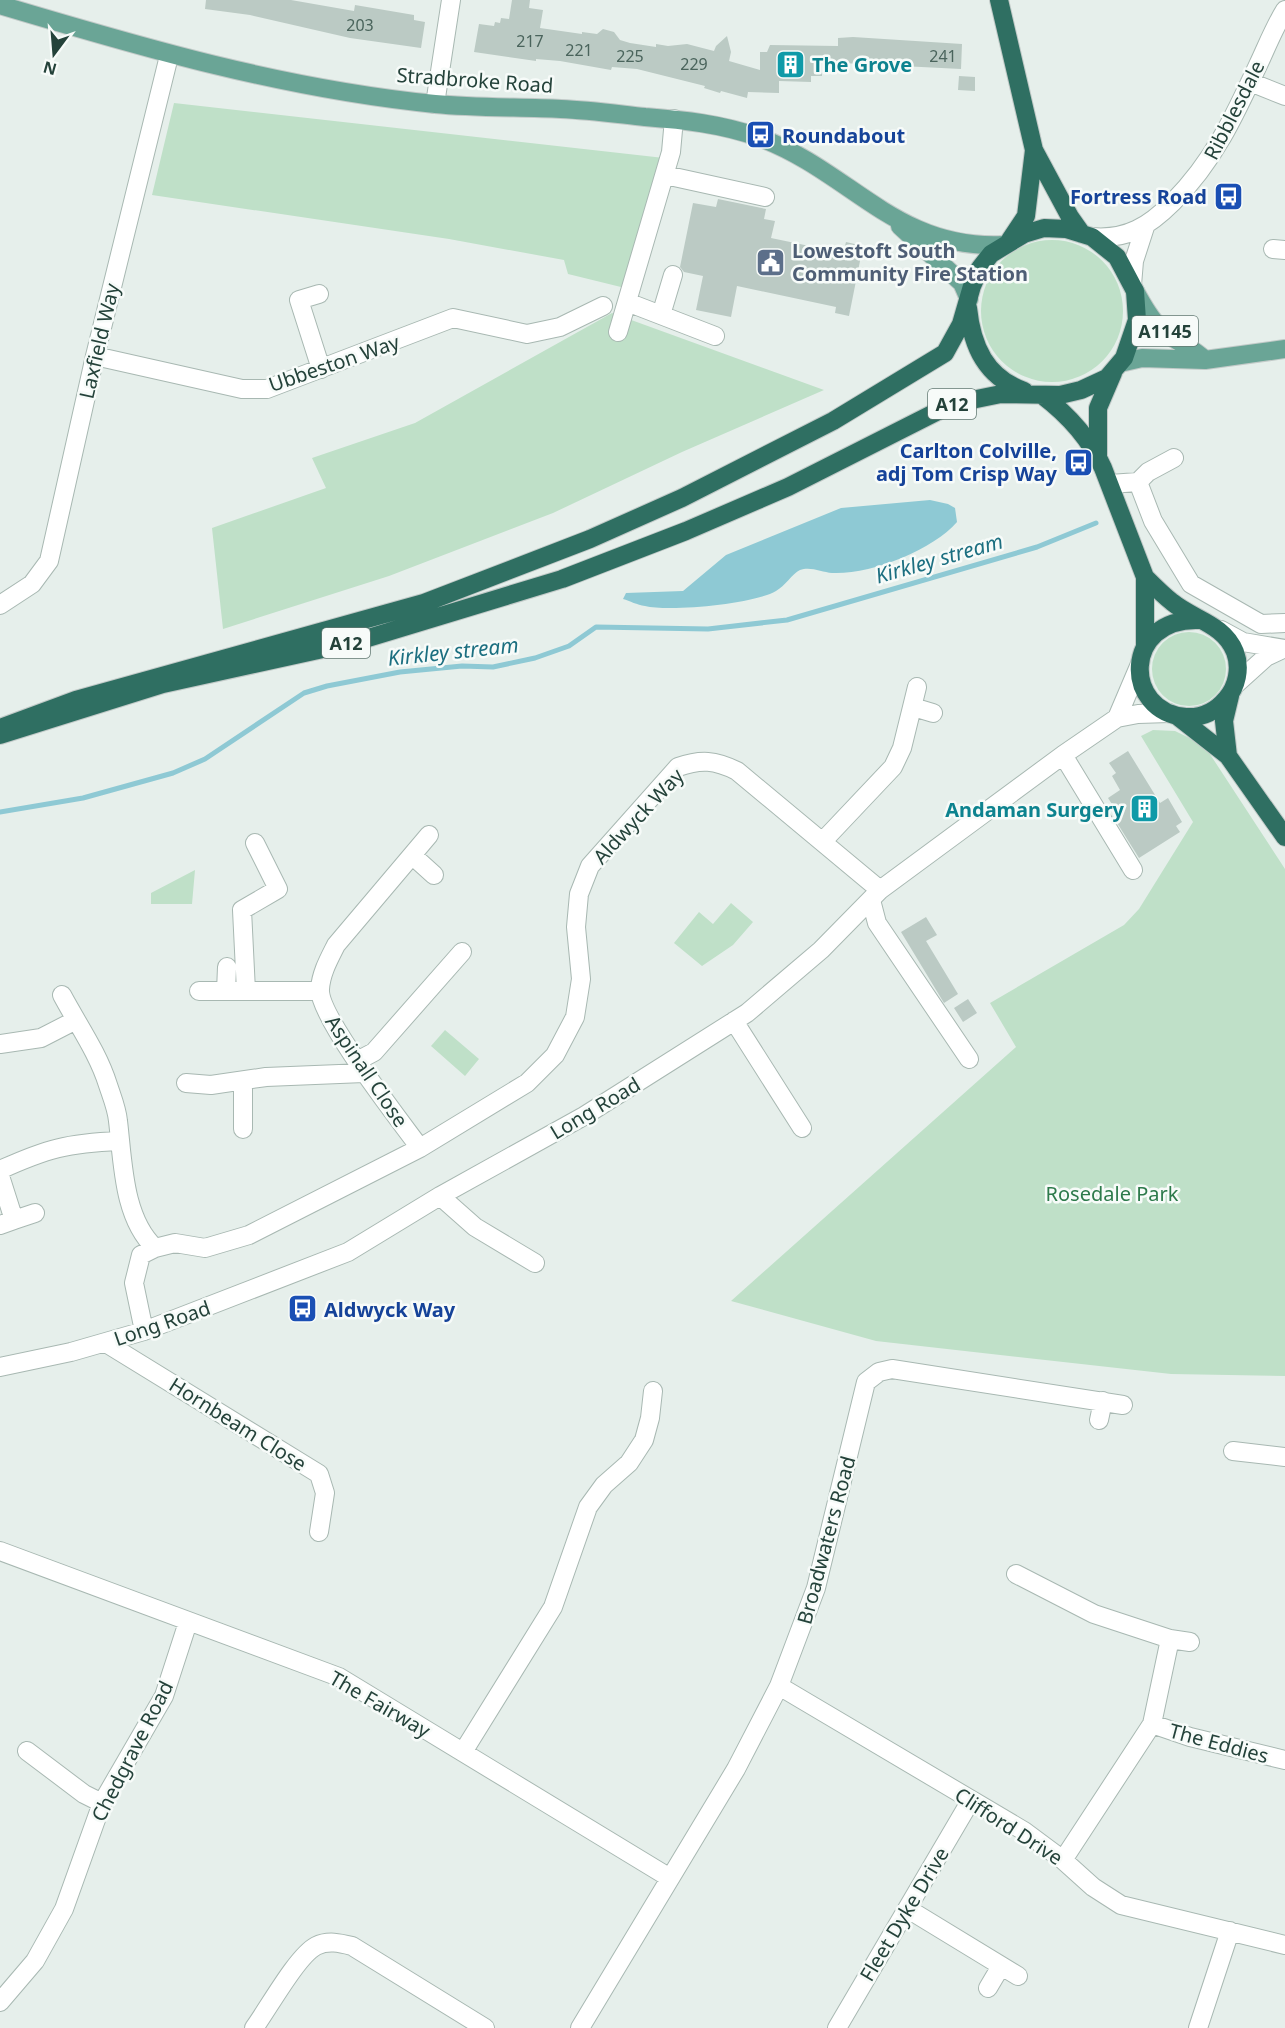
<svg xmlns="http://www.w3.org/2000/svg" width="1285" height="2028" viewBox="0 0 1285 2028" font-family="'Noto Sans',sans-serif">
	<rect width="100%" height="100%" fill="#e6efeb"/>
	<path fill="#bfe0c8" d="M 174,103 L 664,158 L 625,288 L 568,274 L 564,260 L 449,239 L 152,195 Z
		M981 311a71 71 0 1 1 142 0a71 71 0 1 1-142 0Z
		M 612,313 L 824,390 L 682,452 L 553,513 L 389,576 L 223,629 L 212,528 L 326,488 L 312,458 L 415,423 Z
		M1152 669a37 37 0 1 1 74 0a37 37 0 1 1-74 0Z
		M 1153,730 L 1175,731 L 1204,745 L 1285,869 L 1285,1376 L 1171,1374 L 876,1341 L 731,1301 L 1016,1047 L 990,1003 L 1124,925 L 1139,909 L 1193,822 L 1141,736 Z
		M 195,870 L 192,904 L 151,904 L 151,893 Z
		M 731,903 L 753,922 L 733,945 L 702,966 L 674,943 L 699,912 L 713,924 Z
		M 445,1030 L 479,1059 L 465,1076 L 431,1046 Z"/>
	<path fill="#8ec9d4" d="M 930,500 L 948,504 L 955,508 L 957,522 C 933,550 870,575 832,573 C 822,572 810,566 800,570 C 792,574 785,586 776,591 C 754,604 670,612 645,606 C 637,605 630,601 623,599 L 626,593 L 683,591 L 726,555 L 841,508 Z"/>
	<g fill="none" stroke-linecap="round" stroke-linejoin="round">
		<path stroke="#8ec9d4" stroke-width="5" d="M 0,812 L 83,798 L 173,773 L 205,759 L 304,693 L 327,686 L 400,672 L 462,666 L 493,667 L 535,658 L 569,646 L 596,627 L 708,629 L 787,620 L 1037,547 L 1096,523"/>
	</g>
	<path fill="#bbcac4" d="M 206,0 L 291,0 L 354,11 L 355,5 L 414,15 L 414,20 L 425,22 L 421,48 L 350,38 L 250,15 L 205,9 Z
		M 512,0 L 530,0 L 529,8 L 543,10 L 540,28 L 582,34 L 582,32 L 597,34 L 603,29 L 614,32 L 620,40 L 630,43 L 656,47 L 656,44 L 668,46 L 687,44 L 714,51 L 716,46 L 727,36 L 731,52 L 729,61 L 760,70 L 760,52 L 767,52 L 770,45 L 838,46 L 838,38 L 853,37 L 962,44 L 961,69 L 822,62 L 822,76 L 811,76 L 811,82 L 779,81 L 779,93 L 748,92 L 747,98 L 721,91 L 720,93 L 704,88 L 705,86 L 637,69 L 612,67 L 611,70 L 560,61 L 536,59 L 536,61 L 474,52 L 479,24 L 494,26 L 495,22 L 500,23 L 501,18 L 509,19 Z
		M 959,76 L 975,77 L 975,91 L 958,90 Z
		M 718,199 L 766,209 L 764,219 L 775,221 L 771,238 L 843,253 L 846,242 L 863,246 L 849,316 L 835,313 L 836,307 L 737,286 L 731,317 L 696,310 L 703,276 L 684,272 L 680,267 L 693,203 L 716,207 Z
		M 1128,751 L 1160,803 L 1168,798 L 1182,822 L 1176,826 L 1180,832 L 1139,858 L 1114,818 L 1119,815 L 1108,798 L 1120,790 L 1112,776 L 1116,773 L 1109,763 Z
		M 926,917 L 937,935 L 926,941 L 958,994 L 944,1003 L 901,932 Z
		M 968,999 L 977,1013 L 963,1022 L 954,1008 Z"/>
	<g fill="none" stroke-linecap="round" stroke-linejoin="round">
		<defs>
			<path id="minor" d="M 1250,82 L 1285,96
				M 435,104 L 451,0
				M 665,175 L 765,197
				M 1092,237 C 1127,240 1149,226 1173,202 C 1214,161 1235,115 1259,63 C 1267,46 1275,26 1285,10
				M 1273,249 L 1285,250
				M 1132,285 L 1134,261 L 1145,227
				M 319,294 L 299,300 L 321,369
				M 627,302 L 715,336
				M 661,315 L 673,275
				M 618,332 L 671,152 L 674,119
				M 95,356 L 242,389 L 267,389 L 453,318 L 527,334 L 560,327 L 603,306
				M 1138,482 L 1153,521 L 1191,584 L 1261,624 L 1285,623
				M 1110,484 L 1138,482 L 1148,472 L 1174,458
				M 0,605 L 32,584 L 49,561 L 95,356 L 169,56
				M 1221,630 L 1243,642 L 1285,649
				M 1236,684 L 1266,657 L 1283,649
				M 913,707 L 933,713
				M 1117,718 L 1140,664
				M 1063,755 L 1133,870
				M 823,841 L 893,767 L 902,748 L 917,687
				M 413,856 L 434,875
				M 871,900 L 877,923 L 969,1059
				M 199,991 L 319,991
				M 226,991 L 227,967
				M 246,991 L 242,910 L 278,889 L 255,843
				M 62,995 C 78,1025 98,1053 108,1085 C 112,1097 117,1109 118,1121 C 123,1162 123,1218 155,1248
				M 734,1021 L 802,1128
				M 0,1044 L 41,1038 L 76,1020
				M 357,1061 L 374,1052 L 462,952
				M 243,1081 L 243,1129
				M 186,1083 L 211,1085 L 266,1077 L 364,1073
				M 420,1148 C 401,1122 318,1016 320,989 C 321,973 329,959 336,945 L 429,835
				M 0,1170 C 46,1149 68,1143 119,1141
				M 0,1176 L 14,1220 L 0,1225
				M 440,1196 L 475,1227 L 535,1263
				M 14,1220 L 35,1213
				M 144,1331 L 134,1283 L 141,1255 L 155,1248 L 175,1243 L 205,1248 L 249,1235 L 420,1148 L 527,1083 L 555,1055 L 575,1017 L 581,979 L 576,927 L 579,894 L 590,866 L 678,767 C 701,759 715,760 737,771 L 880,890
				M 106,1343 L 319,1474 L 325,1493 L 319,1532
				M 0,1367 L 71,1352 L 144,1331 L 348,1252 L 440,1196 L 584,1116 L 747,1013 L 821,950 L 880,890 L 1063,755 L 1117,718 L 1138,714 L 1169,713
				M 1099,1420 L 1103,1401
				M 1233,1451 L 1285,1457
				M 0,1551 L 339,1677 L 670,1878
				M 1016,1574 L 1094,1614 L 1170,1639 L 1152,1724 L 1063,1860
				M 1170,1639 L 1190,1642
				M 779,1686 L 1024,1831 L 1063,1860 L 1093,1887 L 1121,1905 L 1285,1945
				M 1152,1724 L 1190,1737 L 1285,1760
				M 27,1751 L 84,1794 L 102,1803
				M 463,1752 L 553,1607 L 588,1507 L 604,1485 L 629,1463 L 644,1440 L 650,1418 L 653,1391
				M 908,1909 L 1018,1976
				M 988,1988 L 1001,1966
				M 0,2002 L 35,1961 L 64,1909 L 102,1803 L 164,1696 L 188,1622
				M 254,2028 C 268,2009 297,1956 316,1946 C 328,1940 340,1943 352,1946 L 485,2028
				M 580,2028 L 736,1769 L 779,1686 L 816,1588 L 866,1382 L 879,1372 L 892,1369 L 1123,1405
				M 837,2028 L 971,1800
				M 1198,2028 L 1230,1931"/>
			<path id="major" d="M 0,5 C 144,48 284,89 435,104 C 476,108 519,107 561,109 C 589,110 617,114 645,117 C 684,120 721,124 758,137 C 851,171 895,250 1003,245
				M 900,226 L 962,283 L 969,299
				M 1135,291 C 1142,304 1149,317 1159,327 C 1173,341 1191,346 1205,360
				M 1120,363 L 1142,358 L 1205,360 L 1285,349"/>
			<path id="highway" d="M 999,0 L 1034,150 L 1070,217 L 1082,234
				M 1010,240 L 1026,216 L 1034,150
				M 968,308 C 972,347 986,377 1024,391
				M 1042,395 C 1067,414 1090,439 1103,468 L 1145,577 L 1145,646
				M 1098,456 L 1098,408 L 1113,373
				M 1145,577 C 1154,586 1163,595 1172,602 C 1194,620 1224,624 1235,652 C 1241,668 1237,687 1226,699 C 1216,711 1202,718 1186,717 C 1122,712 1123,618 1198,620
				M 1177,716 L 1228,756 L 1285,837
				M 0,728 L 76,700 L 424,603 L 590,539 L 682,498 L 833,421 L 945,353 L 961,324 L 972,286 L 980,268 L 991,254 L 1024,234 L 1044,228 L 1066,229 L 1092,237 L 1117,257 L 1135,291 L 1137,320 L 1124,358 L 1107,378 L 1081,390 L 1060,395 L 1001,394 L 952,404 L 788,487 L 686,531 L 562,579 L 355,642 L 163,684 L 0,735
				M 1228,756 L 1224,721 L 1230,696"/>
		</defs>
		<use href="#minor" stroke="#a8b8b2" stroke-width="20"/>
		<use href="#major" stroke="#c2cac8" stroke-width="20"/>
		<use href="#highway" stroke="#c2cac8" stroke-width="20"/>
		<use href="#minor" stroke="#fff" stroke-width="18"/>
		<use href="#major" stroke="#6aa596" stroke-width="18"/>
		<use href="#highway" stroke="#2f6f62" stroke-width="18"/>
	</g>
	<defs>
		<symbol id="building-square" viewBox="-11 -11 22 22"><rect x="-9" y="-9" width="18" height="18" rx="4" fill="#0f9aa8" stroke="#f7fbf9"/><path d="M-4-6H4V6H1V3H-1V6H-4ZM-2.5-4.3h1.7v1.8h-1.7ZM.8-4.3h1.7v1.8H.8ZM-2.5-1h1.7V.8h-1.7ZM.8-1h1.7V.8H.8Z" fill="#fff"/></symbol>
		<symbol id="bus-square" viewBox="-11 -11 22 22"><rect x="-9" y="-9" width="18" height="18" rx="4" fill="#1a4fb4" stroke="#f7fbf9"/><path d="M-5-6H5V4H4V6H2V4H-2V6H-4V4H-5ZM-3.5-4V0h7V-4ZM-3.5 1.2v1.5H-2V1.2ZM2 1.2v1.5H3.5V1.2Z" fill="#fff"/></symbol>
		<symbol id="civic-square" viewBox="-11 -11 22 22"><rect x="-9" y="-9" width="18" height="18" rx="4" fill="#5c6f8a" stroke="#f7fbf9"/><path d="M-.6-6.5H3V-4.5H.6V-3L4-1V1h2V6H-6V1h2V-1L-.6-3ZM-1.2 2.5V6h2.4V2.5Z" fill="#fff"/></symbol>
	</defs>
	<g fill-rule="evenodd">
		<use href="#building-square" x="774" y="48" width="33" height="33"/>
		<use href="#bus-square" x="744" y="118" width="33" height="33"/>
		<use href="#bus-square" x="1212" y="180" width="33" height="33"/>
		<use href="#civic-square" x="754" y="246" width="33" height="33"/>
		<use href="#bus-square" x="1062" y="446" width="33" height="33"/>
		<use href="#building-square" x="1128" y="792" width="33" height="33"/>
		<use href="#bus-square" x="286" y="1292" width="33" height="33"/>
	</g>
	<g text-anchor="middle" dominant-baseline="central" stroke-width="5" stroke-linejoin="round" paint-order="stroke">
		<g font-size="16" fill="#4a645c">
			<text x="360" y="25">203</text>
			<text x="530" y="41">217</text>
			<text x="579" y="50">221</text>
			<text x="630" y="56">225</text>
			<text x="943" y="56">241</text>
			<text x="694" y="64">229</text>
		</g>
		<g fill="#f7fbf9" stroke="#637a73" stroke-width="1.5">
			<rect x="1132" y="316" width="66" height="30" rx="4.5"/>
			<rect x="928" y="389" width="48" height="30" rx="4.5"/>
			<rect x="322" y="628" width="48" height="30" rx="4.5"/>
		</g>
		<g font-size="18" font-weight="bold" fill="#24423a">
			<text x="1165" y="331">A1145</text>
			<text x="952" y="404">A12</text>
			<text x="346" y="643">A12</text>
		</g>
		<g font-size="20" font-weight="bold" fill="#0d838f" stroke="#f7fbf9" text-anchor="start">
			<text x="812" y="64">The Grove</text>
			<text x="1124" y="809" text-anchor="end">Andaman Surgery</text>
		</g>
		<g font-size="20" fill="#24423a" stroke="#f7fbf9">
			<text transform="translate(475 80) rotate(4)">Stradbroke Road</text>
			<text transform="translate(1234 110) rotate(-63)">Ribblesdale</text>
			<text transform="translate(99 341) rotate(-77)">Laxfield Way</text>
			<text transform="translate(334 363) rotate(-19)">Ubbeston Way</text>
			<text transform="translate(638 816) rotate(-47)">Aldwyck Way</text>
			<text transform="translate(367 1071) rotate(56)">Aspinall Close</text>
			<text transform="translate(595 1108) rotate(-31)">Long Road</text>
			<text transform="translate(162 1323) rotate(-19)">Long Road</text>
			<text transform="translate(238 1424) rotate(32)">Hornbeam Close</text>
			<text transform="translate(826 1540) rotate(-75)">Broadwaters Road</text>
			<text transform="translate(380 1704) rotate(30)">The Fairway</text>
			<text transform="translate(1219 1743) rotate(15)">The Eddies</text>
			<text transform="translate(132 1751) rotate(-63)">Chedgrave Road</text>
			<text transform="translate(1009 1826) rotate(33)">Clifford Drive</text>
			<text transform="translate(904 1914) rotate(-59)">Fleet Dyke Drive</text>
		</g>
		<g font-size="20" font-weight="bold" fill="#164399" stroke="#f7fbf9" text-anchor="start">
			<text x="782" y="135">Roundabout</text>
			<text x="1207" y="196" text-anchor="end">Fortress Road</text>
			<text x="1057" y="450" text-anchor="end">Carlton Colville,<tspan x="1057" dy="23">adj Tom Crisp Way</tspan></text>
			<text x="324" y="1309">Aldwyck Way</text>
		</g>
		<g font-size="20" font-weight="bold" fill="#4e5e75" stroke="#f7fbf9" text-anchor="start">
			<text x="792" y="250">Lowestoft South<tspan x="792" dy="23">Community Fire Station</tspan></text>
		</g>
		<g font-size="20" fill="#2d7a4b" stroke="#f7fbf9">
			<text x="1112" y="1193">Rosedale Park</text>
		</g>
		<g font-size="21" font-style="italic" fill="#1c6f80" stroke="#f7fbf9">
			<text transform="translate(939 558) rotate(-16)">Kirkley stream</text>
			<text transform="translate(453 651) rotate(-6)">Kirkley stream</text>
		</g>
	</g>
	<g transform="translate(54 54) rotate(196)" stroke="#f7fbf9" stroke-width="4.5" paint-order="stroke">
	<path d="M0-4.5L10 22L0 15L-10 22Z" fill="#24423a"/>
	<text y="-9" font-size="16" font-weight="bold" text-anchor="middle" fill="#24423a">N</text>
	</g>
</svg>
